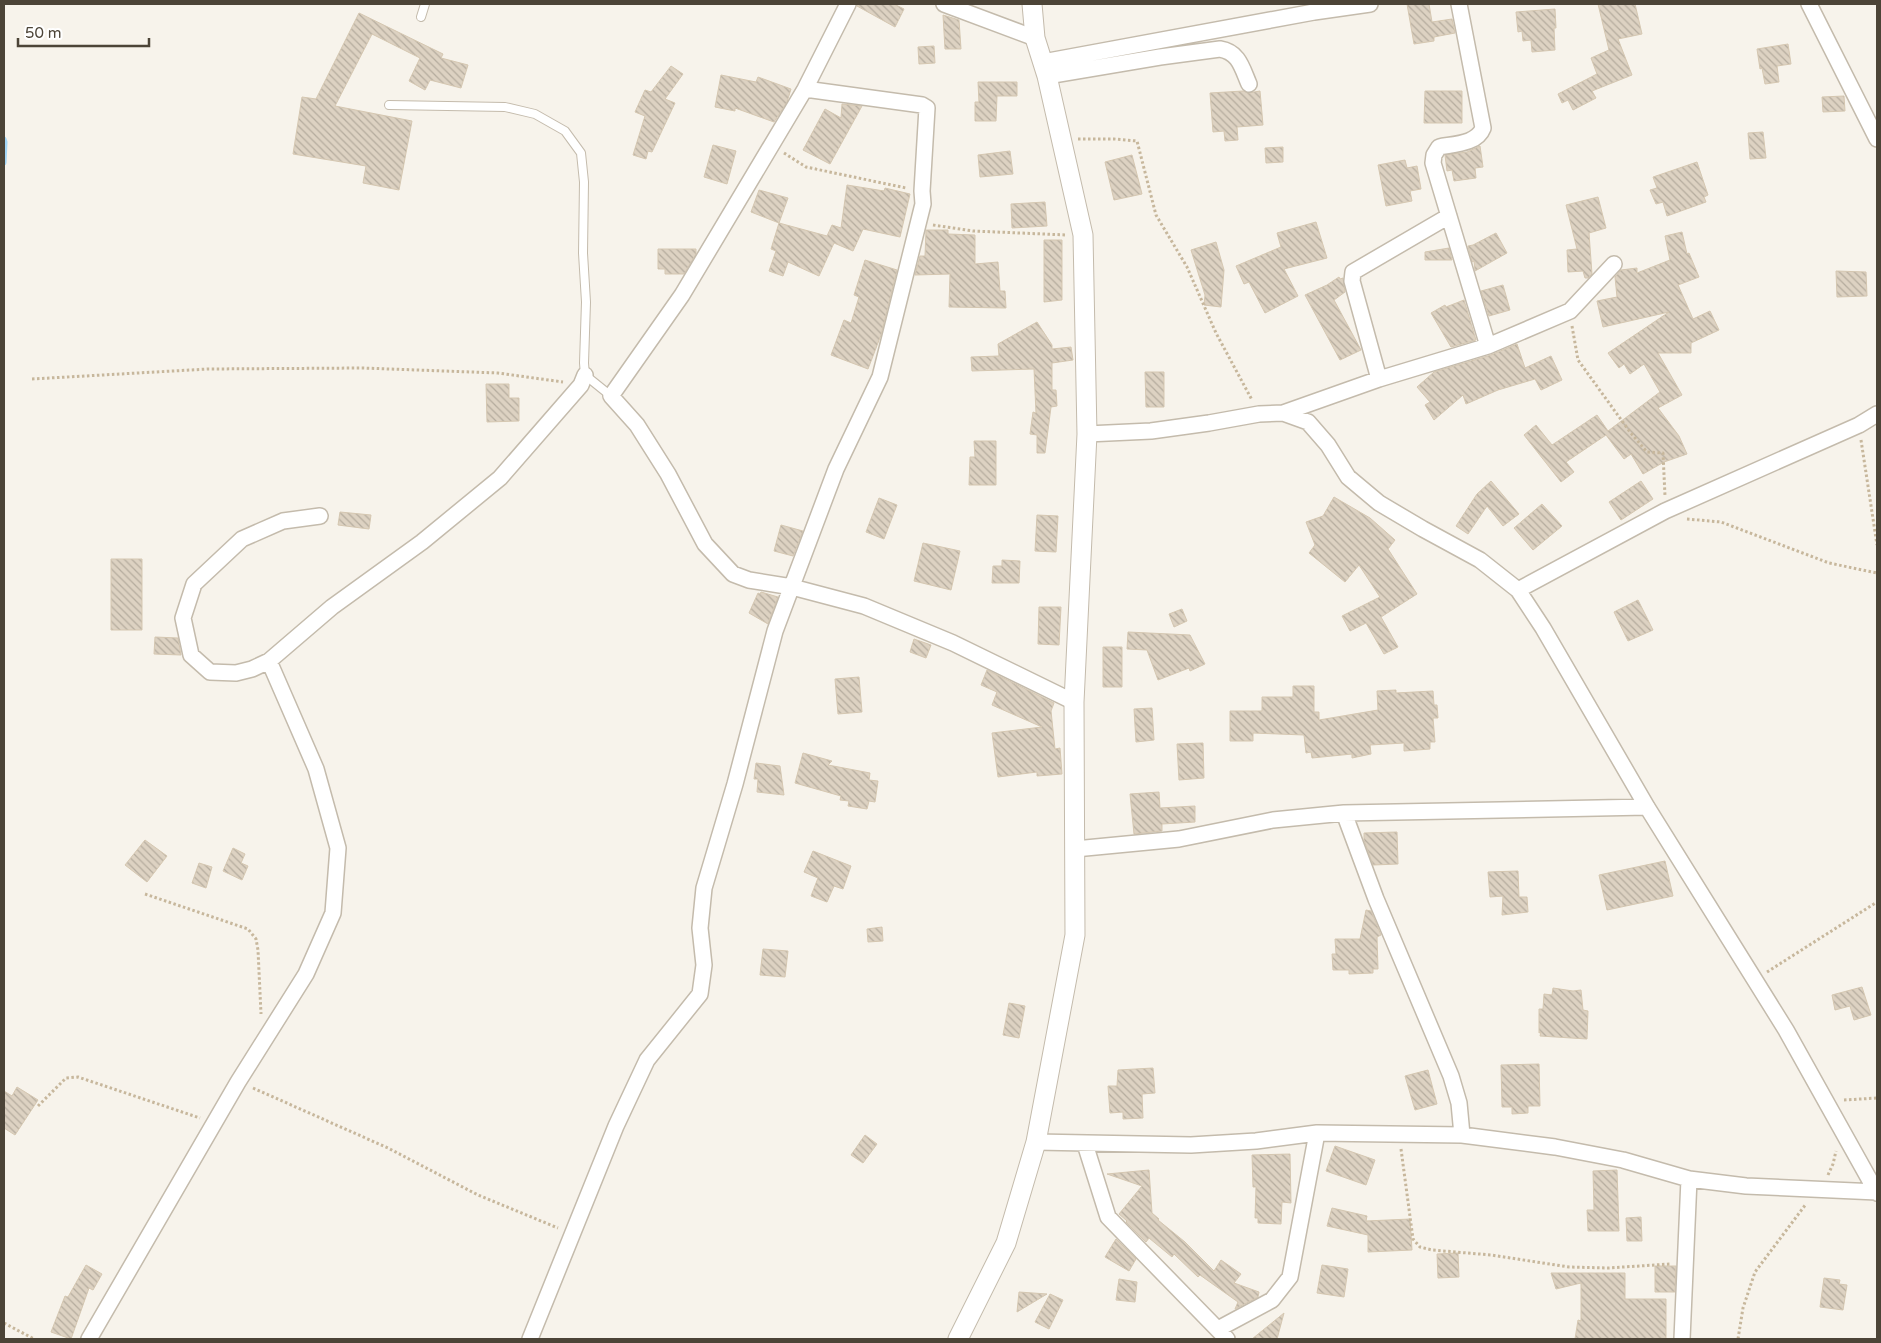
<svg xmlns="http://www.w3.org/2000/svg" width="1881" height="1343" viewBox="0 0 1881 1343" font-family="'Varela Round',sans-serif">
	<defs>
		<pattern id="building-back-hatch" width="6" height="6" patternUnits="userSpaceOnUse" patternTransform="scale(1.25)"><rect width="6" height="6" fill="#ddd2c2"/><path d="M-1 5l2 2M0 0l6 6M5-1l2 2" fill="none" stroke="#b5ac9e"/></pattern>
	</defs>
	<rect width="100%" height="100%" fill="#f7f3eb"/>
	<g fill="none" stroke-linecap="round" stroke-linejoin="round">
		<path stroke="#a3d7f8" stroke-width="5" d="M 4,139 L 5,142 L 4,163"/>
	</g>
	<path fill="url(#building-back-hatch)" stroke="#d5c7b1" d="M 857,4 L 894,4 L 904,9 L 895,27 L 857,6 Z
		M 1407,4 L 1429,4 L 1432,22 L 1452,19 L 1455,33 L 1434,37 L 1434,41 L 1414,44 Z
		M 1598,4 L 1635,4 L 1642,34 L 1618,39 L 1632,75 L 1592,91 L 1596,98 L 1573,110 L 1568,100 L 1562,103 L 1558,94 L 1597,74 L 1591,58 L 1609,50 Z
		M 1555,9 L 1556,28 L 1554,28 L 1555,50 L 1532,52 L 1531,40 L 1523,41 L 1522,31 L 1518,32 L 1516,12 Z
		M 359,13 L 443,54 L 441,58 L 468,65 L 461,88 L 430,80 L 425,90 L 409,81 L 420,58 L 372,34 L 335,106 L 412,121 L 399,190 L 363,183 L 366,166 L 293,154 L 302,97 L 316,99 Z
		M 943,15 L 959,20 L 961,49 L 945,49 Z
		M 1788,44 L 1791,64 L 1777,66 L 1779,82 L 1765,84 L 1762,68 L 1760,69 L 1757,49 Z
		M 934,46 L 935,63 L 919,64 L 918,47 Z
		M 671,66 L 683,74 L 665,99 L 675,103 L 652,152 L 648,151 L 646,159 L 633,155 L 645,116 L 635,112 L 645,90 L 651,92 Z
		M 721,75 L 756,82 L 758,77 L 791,89 L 787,102 L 774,122 L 735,108 L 735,111 L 715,107 Z
		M 978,82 L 1017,82 L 1017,96 L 997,96 L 996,121 L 975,121 L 975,102 L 979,102 Z
		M 1243,91 L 1248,93 L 1260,91 L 1263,125 L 1237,127 L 1238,140 L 1225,141 L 1224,131 L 1213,132 L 1210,93 Z
		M 1425,91 L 1462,91 L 1462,123 L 1424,123 Z
		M 1844,96 L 1845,111 L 1823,112 L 1822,97 Z
		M 842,104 L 862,106 L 830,164 L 803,150 L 825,109 L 841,118 Z
		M 1763,132 L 1766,158 L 1750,159 L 1748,133 Z
		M 713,145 L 736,151 L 727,184 L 704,177 Z
		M 1480,146 L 1483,167 L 1475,168 L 1476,178 L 1454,181 L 1452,170 L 1447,171 L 1445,155 L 1467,152 Z
		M 1283,147 L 1283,162 L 1266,163 L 1265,148 Z
		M 1010,151 L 1013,174 L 980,177 L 978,155 Z
		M 1132,155 L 1142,194 L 1114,200 L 1105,162 Z
		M 1405,160 L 1407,168 L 1417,166 L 1421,189 L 1410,191 L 1412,201 L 1386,206 L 1378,165 Z
		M 1697,162 L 1708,195 L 1704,197 L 1706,202 L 1667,216 L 1663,202 L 1656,204 L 1650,190 L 1657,188 L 1653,177 Z
		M 847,185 L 884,191 L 885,188 L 910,194 L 900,237 L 863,229 L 853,251 L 834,243 L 819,276 L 788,262 L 783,276 L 769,271 L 776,251 L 771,249 L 779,223 L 827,236 L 832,225 L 841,228 Z
		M 759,190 L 788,198 L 779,223 L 751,212 Z
		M 1598,197 L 1606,228 L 1589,233 L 1592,274 L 1588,278 L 1585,278 L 1583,271 L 1568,272 L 1567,250 L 1577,249 L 1566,205 Z
		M 1045,202 L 1047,226 L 1012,228 L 1011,204 Z
		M 1316,222 L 1327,258 L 1284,269 L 1298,296 L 1265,313 L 1249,282 L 1244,284 L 1236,266 L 1281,247 L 1277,233 Z
		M 926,230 L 948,230 L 948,234 L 975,235 L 975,264 L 998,262 L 1000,291 L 1005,291 L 1006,308 L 949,307 L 950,274 L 915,275 L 920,256 L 925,256 Z
		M 1682,232 L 1687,254 L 1689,253 L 1699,277 L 1678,285 L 1693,319 L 1710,311 L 1719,330 L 1691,343 L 1691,353 L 1658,353 L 1682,395 L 1658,408 L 1679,436 L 1687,454 L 1664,462 L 1643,474 L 1631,454 L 1624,459 L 1606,435 L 1566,462 L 1574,472 L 1561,482 L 1524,435 L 1536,425 L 1552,445 L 1597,415 L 1608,431 L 1660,392 L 1644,364 L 1630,374 L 1624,364 L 1619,368 L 1608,353 L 1669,312 L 1603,327 L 1597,301 L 1617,297 L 1615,277 L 1621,270 L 1637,268 L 1637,273 L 1670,260 L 1665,236 Z
		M 1496,233 L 1507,253 L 1475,271 L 1474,261 L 1472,262 L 1468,246 L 1473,245 Z
		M 1044,240 L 1062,240 L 1062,300 L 1044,302 Z
		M 1216,242 L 1224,270 L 1221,307 L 1204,305 L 1205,295 L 1191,250 Z
		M 1449,248 L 1452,260 L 1425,260 L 1425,252 Z
		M 658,249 L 696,249 L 696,254 L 684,274 L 665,274 L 665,269 L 658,269 Z
		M 865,260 L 897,270 L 881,335 L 868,369 L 831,355 L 844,320 L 851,323 L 859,297 L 854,295 Z
		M 1836,271 L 1866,272 L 1867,296 L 1837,297 Z
		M 1339,277 L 1340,279 L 1343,278 L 1345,292 L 1334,300 L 1361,350 L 1340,360 L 1305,295 L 1327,285 Z
		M 1503,285 L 1510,310 L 1489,316 L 1481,291 Z
		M 1464,300 L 1476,340 L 1451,347 L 1431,313 L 1445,305 L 1446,307 Z
		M 1037,322 L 1052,345 L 1052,349 L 1071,347 L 1073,360 L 1052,363 L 1052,390 L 1056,390 L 1057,406 L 1051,407 L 1045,453 L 1037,453 L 1037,435 L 1030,434 L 1033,412 L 1036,413 L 1034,369 L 972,371 L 971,357 L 999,356 L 998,344 Z
		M 1517,344 L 1525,368 L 1551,356 L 1562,380 L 1541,390 L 1535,379 L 1498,390 L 1466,404 L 1463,395 L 1434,420 L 1425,405 L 1430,402 L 1417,387 L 1434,372 L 1491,355 Z
		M 1145,372 L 1164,372 L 1164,407 L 1146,407 Z
		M 486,384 L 509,384 L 509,398 L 519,398 L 519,421 L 487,422 Z
		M 974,441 L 996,441 L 996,485 L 969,485 L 970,457 L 975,457 Z
		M 1491,481 L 1519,514 L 1503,526 L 1487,506 L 1468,534 L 1456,526 L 1477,494 Z
		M 1641,481 L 1653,499 L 1621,520 L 1609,502 Z
		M 1334,497 L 1370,518 L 1395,540 L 1388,549 L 1417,594 L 1381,617 L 1398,647 L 1384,654 L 1366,623 L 1350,631 L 1342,616 L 1380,597 L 1359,565 L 1345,582 L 1309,553 L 1315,545 L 1306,522 L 1323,516 Z
		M 879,498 L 897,505 L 884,539 L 866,532 Z
		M 1542,504 L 1562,526 L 1533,550 L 1514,528 Z
		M 340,512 L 371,515 L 369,529 L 338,525 Z
		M 1037,515 L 1058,516 L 1056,552 L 1035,551 Z
		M 781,525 L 803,531 L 793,556 L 774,551 Z
		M 923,543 L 960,551 L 951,590 L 914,581 Z
		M 111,559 L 142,559 L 142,630 L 111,630 Z
		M 1002,560 L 1020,561 L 1019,583 L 992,583 L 993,566 L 1002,566 Z
		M 761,592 L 778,597 L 768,624 L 749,613 L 758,593 L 760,594 Z
		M 1638,600 L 1653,630 L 1628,641 L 1614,612 Z
		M 1039,607 L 1061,607 L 1059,645 L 1038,644 Z
		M 1182,609 L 1187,621 L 1174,627 L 1169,614 Z
		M 1128,632 L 1190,635 L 1205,664 L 1190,671 L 1189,668 L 1158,680 L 1147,650 L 1127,649 Z
		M 155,637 L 178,638 L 181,655 L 154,654 Z
		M 914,639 L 931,645 L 926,658 L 910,652 Z
		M 1103,647 L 1122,647 L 1122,687 L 1103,687 Z
		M 987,670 L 1054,703 L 1051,711 L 1055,749 L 1060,748 L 1062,774 L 1037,776 L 1037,772 L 998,777 L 992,733 L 1042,727 L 992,705 L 997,692 L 981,685 Z
		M 859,677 L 862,712 L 838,714 L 835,679 Z
		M 1293,686 L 1314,686 L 1314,712 L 1319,712 L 1319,720 L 1378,710 L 1377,691 L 1396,690 L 1396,693 L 1433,691 L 1434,705 L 1437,705 L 1438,718 L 1433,718 L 1435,742 L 1430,742 L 1430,749 L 1404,751 L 1404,743 L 1370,745 L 1371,754 L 1352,758 L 1352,754 L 1312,758 L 1311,752 L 1306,753 L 1304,735 L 1253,733 L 1253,741 L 1230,741 L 1230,711 L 1262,711 L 1262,697 L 1293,697 Z
		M 1152,708 L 1154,740 L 1136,742 L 1134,709 Z
		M 1203,743 L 1204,778 L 1179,780 L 1177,744 Z
		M 803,753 L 832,761 L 828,765 L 870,773 L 869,780 L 878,781 L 875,802 L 869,801 L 867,809 L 848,806 L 849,801 L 840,800 L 841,796 L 795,783 Z
		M 756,763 L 780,766 L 784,795 L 757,792 L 758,779 L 754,779 Z
		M 1159,792 L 1160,808 L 1195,806 L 1195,822 L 1162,824 L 1162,831 L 1134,834 L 1130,794 Z
		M 1397,832 L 1398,864 L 1373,865 L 1364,840 L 1364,833 Z
		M 145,840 L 167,856 L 147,882 L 125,865 Z
		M 233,848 L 245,854 L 241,863 L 248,866 L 242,880 L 223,871 Z
		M 813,851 L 851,866 L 843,889 L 834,886 L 827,902 L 811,896 L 818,878 L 804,872 Z
		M 1665,861 L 1673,896 L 1607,910 L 1599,875 Z
		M 199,863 L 212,867 L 206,888 L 192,883 Z
		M 1518,871 L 1519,897 L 1527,897 L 1528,912 L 1502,915 L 1503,896 L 1490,897 L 1488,872 Z
		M 1366,910 L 1371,911 L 1381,935 L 1377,937 L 1378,969 L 1373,969 L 1373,973 L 1349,974 L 1349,970 L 1333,970 L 1332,954 L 1336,954 L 1335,939 L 1360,939 Z
		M 882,927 L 883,941 L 868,942 L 867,929 Z
		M 763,949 L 788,951 L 785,977 L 760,975 Z
		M 1862,987 L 1871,1015 L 1854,1020 L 1850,1006 L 1835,1010 L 1832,995 Z
		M 1553,988 L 1573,991 L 1581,990 L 1583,1010 L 1588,1011 L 1587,1039 L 1540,1036 L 1541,1032 L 1539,1033 L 1539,1009 L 1543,1009 L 1544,994 L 1552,995 Z
		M 1009,1003 L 1025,1006 L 1019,1038 L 1003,1035 Z
		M 1539,1064 L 1540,1106 L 1528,1106 L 1528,1113 L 1512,1114 L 1512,1107 L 1502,1107 L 1501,1065 Z
		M 1153,1068 L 1155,1093 L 1142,1094 L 1143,1118 L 1123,1119 L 1123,1112 L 1110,1113 L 1108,1086 L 1117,1086 L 1118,1070 Z
		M 1428,1070 L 1437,1104 L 1415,1110 L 1405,1076 Z
		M 17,1087 L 38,1100 L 15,1135 L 4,1128 L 4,1091 L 12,1096 Z
		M 865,1135 L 877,1144 L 863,1163 L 851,1155 Z
		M 1335,1146 L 1375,1160 L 1366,1185 L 1326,1171 Z
		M 1290,1154 L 1291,1203 L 1282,1202 L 1281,1224 L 1258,1223 L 1258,1218 L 1255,1218 L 1256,1187 L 1253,1187 L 1252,1155 Z
		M 1149,1170 L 1152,1213 L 1159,1219 L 1158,1220 L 1185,1242 L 1214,1271 L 1221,1260 L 1241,1274 L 1234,1283 L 1259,1292 L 1258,1297 L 1235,1309 L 1238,1302 L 1200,1275 L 1198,1277 L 1174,1254 L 1172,1257 L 1149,1238 L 1146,1242 L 1126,1222 L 1127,1221 L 1119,1214 L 1142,1186 L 1107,1174 Z
		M 1617,1170 L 1619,1231 L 1588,1231 L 1587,1210 L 1594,1210 L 1593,1171 Z
		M 1332,1208 L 1367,1216 L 1366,1221 L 1410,1219 L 1412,1250 L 1368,1252 L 1368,1235 L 1327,1226 Z
		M 1641,1217 L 1642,1241 L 1627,1241 L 1626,1218 Z
		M 1116,1239 L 1136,1259 L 1129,1271 L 1105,1257 Z
		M 1458,1253 L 1459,1277 L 1438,1278 L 1437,1254 Z
		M 86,1265 L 102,1274 L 93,1290 L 89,1288 L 71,1339 L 51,1332 L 65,1296 L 68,1297 Z
		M 1322,1265 L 1348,1269 L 1344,1297 L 1317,1293 Z
		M 1655,1266 L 1676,1266 L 1675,1292 L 1655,1292 Z
		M 1551,1273 L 1625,1273 L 1625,1299 L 1666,1299 L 1666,1339 L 1575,1339 L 1578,1320 L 1581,1321 L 1581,1283 L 1556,1289 Z
		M 1824,1278 L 1840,1280 L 1839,1284 L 1847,1285 L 1843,1310 L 1820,1307 Z
		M 1119,1279 L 1137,1282 L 1135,1302 L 1116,1300 Z
		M 1019,1292 L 1047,1294 L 1017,1312 Z
		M 1050,1294 L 1063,1300 L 1049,1329 L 1035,1322 Z
		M 1284,1313 L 1277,1339 L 1252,1339 Z"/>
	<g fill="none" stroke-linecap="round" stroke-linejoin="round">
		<defs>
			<path id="service" d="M 421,17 L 425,4
				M 389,105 L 505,107 L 535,114 L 565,131 L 581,153 L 584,182 L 583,253 L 586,302 L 584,363 L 585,375 L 611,396"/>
			<path id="minor" d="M 848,4 L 805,89 L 682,295 L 611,396 L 637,425 L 668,474 L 705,544 L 733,574 L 749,580 L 792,587 L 864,606 L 953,643 L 1074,702
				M 944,4 L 1035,38
				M 1459,4 L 1483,128 C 1477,144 1454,144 1439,147 L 1434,155 L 1433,163 L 1488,346
				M 1809,4 L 1877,139
				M 1043,62 L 1314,12 L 1370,4
				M 1047,76 L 1160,57 L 1220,49 C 1239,52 1242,68 1249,84
				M 1379,379 L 1352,281 L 1353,272 L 1449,216
				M 1283,413 L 1379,379 L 1488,346 L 1570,311 L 1614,264
				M 1087,434 L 1151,431 L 1209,423 L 1259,414 L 1283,413 L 1308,422 L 1328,445 L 1348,477 L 1379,503 L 1423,529 L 1480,560 L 1518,590 L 1543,628 L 1647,807 L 1786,1030 L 1877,1193
				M 320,516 L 283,521 L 242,539 L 194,584 L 183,618 L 191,655 L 210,672 L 236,673 L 252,669 L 269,661 L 332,607 L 422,542 L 500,478 L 581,385 L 585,375
				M 1518,590 L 1665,511 L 1859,425 L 1877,414
				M 1344,813 L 1376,899 L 1451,1076 L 1459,1103 L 1462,1135
				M 1075,849 L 1179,839 L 1273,820 L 1344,813 L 1647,807
				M 1036,1142 L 1191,1145 L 1256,1141 L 1317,1133 L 1462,1135 L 1555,1147 L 1623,1160 L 1689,1179 L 1746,1186 L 1877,1192
				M 1085,1144 L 1108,1217 L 1227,1339
				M 1218,1329 L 1272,1300 L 1290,1277 L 1317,1133
				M 89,1339 L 238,1082 L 306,974 L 333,913 L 338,848 L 316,769 L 269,661
				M 530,1339 L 616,1126 L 647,1060 L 700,994 L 704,965 L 700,928 L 704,888 L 735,784 L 775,631 L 836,469 L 880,377 L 923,204 L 922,191 L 927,108 L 922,105 L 805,89
				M 1682,1339 L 1689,1179"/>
			<path id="tertiary" d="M 958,1339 L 1006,1243 L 1036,1142 L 1075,935 L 1074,702 L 1087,434 L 1083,235 L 1047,76 L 1035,38 L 1032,4"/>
		</defs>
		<use href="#service" stroke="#c4bbac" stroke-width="10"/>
		<use href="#minor" stroke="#c4bbac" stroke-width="18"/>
		<use href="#tertiary" stroke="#c4bbac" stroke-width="21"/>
		<path stroke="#c7b79c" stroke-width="3" stroke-dasharray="2.5 2.5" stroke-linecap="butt" d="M 1078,139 L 1114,139 L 1137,141 L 1156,215 L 1187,267 L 1216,333 L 1252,400
			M 784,153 L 806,167 L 906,188
			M 933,225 L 973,231 L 1067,235
			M 1572,326 L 1578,360 L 1630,432 L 1647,452 L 1663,453 L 1665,496
			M 32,379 L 208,369 L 363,368 L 498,373 L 563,382
			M 1861,440 L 1877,545
			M 1687,519 L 1721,522 L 1829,563 L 1877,573
			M 145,894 L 248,929 L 256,939 L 258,950 L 261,1014
			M 1767,972 L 1877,902
			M 253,1088 L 388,1148 L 478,1195 L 558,1228
			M 1844,1100 L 1877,1098
			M 38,1106 L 66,1078 L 78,1077 L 200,1118
			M 1401,1149 L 1413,1239 L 1420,1247 L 1432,1250 L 1491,1255 L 1569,1267 L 1608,1268 L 1670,1264
			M 1828,1175 L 1833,1164 L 1836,1151
			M 4,1323 L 34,1339
			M 1738,1339 L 1743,1308 L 1755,1272 L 1806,1204"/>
		<use href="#service" stroke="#fff" stroke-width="8"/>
		<use href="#minor" stroke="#fff" stroke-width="15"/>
		<use href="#tertiary" stroke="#fff" stroke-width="19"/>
	</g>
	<rect width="1881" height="1343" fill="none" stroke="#4c4437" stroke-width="10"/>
	<path d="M18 38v8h131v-8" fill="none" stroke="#4c4437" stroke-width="2.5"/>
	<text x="25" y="38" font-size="15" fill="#4c4437" stroke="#ffffff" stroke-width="4" paint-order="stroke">50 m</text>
</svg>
